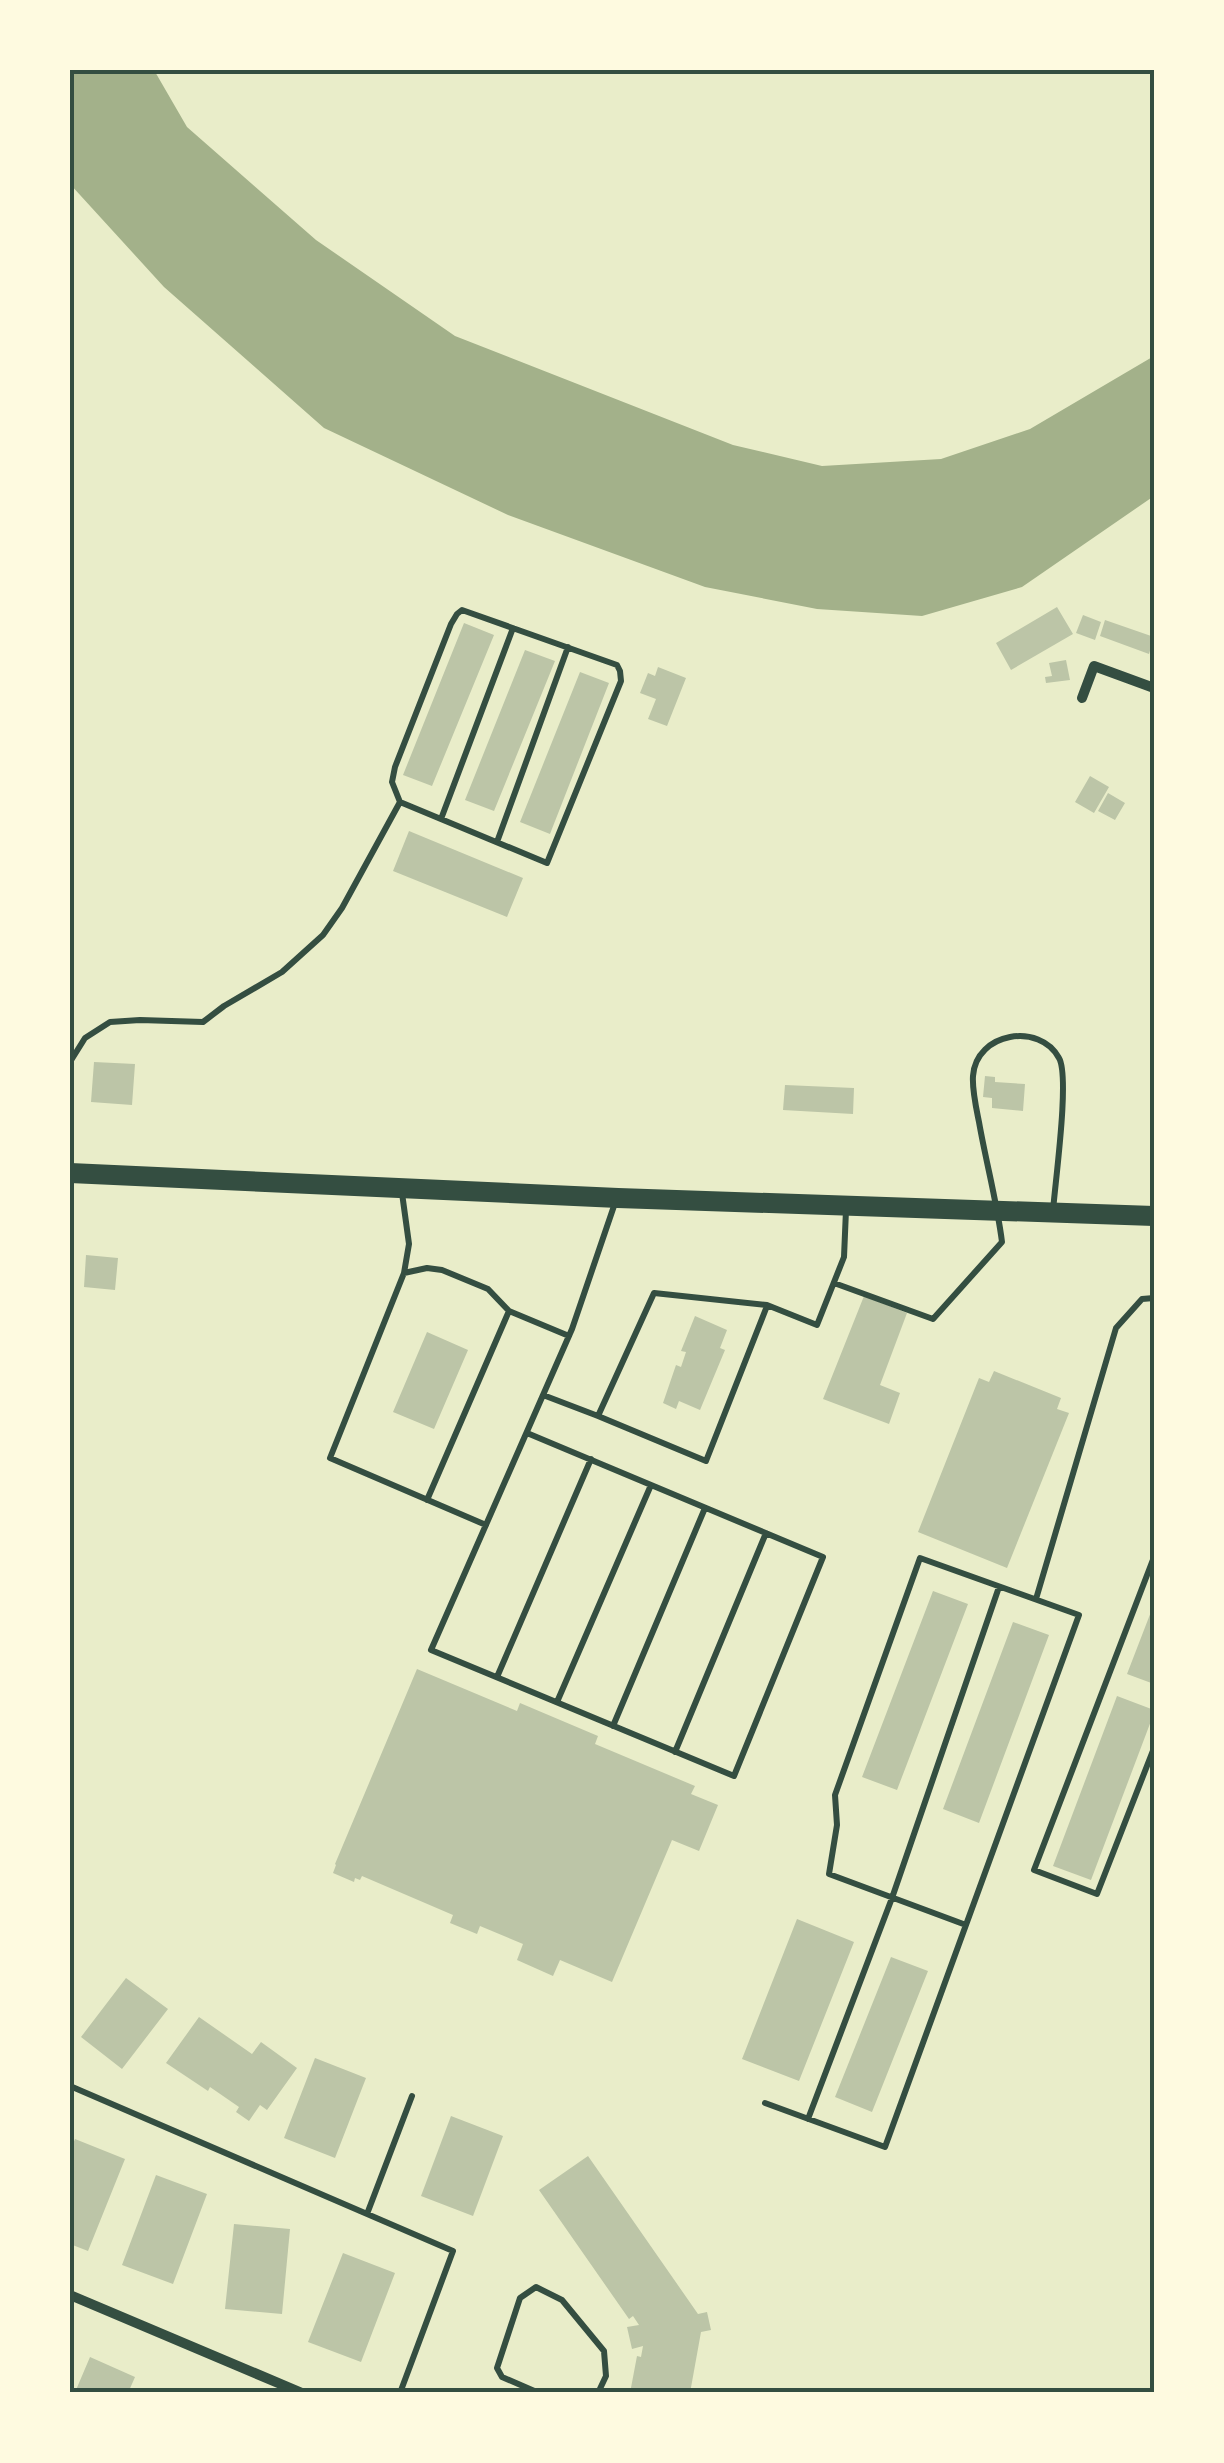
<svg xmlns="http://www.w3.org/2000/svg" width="1224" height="2463" viewBox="0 0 1224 2463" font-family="'Noto Serif',serif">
	<rect width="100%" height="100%" fill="#e9edc9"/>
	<path fill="#a3b18a" d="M 70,70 L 154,70 L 187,127 L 316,240 L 455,336 L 733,445 L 822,466 L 941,459 L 1030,429 L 1154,356 L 1154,496 L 1022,587 L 922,616 L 817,609 L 705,587 L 508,515 L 324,428 L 164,287 L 70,184 Z"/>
	<path fill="#bcc5a7" d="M 1057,607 L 1073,634 L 1011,670 L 996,643 Z
		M 1083,615 L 1101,622 L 1095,640 L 1076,633 Z
		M 1105,620 L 1154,637 L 1149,654 L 1100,636 Z
		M 464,623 L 494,635 L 432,786 L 403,775 Z
		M 525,650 L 555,661 L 494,811 L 465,800 Z
		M 1066,660 L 1070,680 L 1046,683 L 1045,677 L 1052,676 L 1049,663 Z
		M 658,667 L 686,678 L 667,726 L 648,719 L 656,699 L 640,693 L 648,673 L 655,676 Z
		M 580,672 L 609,683 L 550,834 L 520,822 Z
		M 1090,776 L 1109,787 L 1094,813 L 1075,802 Z
		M 1108,793 L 1125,803 L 1115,820 L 1098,811 Z
		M 409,831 L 523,878 L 507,917 L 393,871 Z
		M 94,1062 L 135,1064 L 132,1105 L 91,1102 Z
		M 985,1076 L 995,1077 L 995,1082 L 1025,1084 L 1023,1111 L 992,1108 L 992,1098 L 983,1097 Z
		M 785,1085 L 854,1088 L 853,1114 L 783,1110 Z
		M 86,1255 L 118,1258 L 115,1290 L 84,1287 Z
		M 864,1296 L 907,1313 L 880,1385 L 900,1393 L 889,1424 L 823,1399 Z
		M 695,1316 L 727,1330 L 720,1348 L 725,1350 L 700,1410 L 679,1401 L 676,1409 L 663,1403 L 676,1365 L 681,1367 L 686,1352 L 681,1351 Z
		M 427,1332 L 468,1350 L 434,1429 L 393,1412 Z
		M 994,1371 L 1061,1398 L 1057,1409 L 1069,1413 L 1007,1568 L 918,1532 L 979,1378 L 989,1382 Z
		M 933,1591 L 968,1604 L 897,1790 L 862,1777 Z
		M 1154,1604 L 1154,1684 L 1127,1674 Z
		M 1013,1622 L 1049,1635 L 979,1823 L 943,1809 Z
		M 417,1669 L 517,1711 L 520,1703 L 598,1736 L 595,1744 L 695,1786 L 691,1794 L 718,1805 L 699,1851 L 672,1840 L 612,1982 L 560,1960 L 553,1976 L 517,1960 L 523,1944 L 480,1926 L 477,1934 L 450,1923 L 453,1915 L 362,1876 L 360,1880 L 355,1878 L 354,1882 L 333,1873 L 336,1865 L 335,1864 Z
		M 1117,1696 L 1154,1710 L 1154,1713 L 1091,1880 L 1053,1866 Z
		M 797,1919 L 854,1942 L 799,2081 L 742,2059 Z
		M 891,1957 L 928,1971 L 872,2112 L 835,2097 Z
		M 126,1978 L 168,2009 L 122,2069 L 81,2037 Z
		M 199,2017 L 252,2054 L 261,2042 L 297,2068 L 267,2110 L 260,2105 L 249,2121 L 236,2112 L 239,2107 L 210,2087 L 208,2091 L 166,2063 Z
		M 315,2058 L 366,2078 L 335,2158 L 284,2138 Z
		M 451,2116 L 503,2136 L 473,2216 L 421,2196 Z
		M 75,2139 L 125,2159 L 88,2251 L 70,2244 L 70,2151 Z
		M 588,2156 L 698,2314 L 707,2312 L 711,2330 L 701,2332 L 690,2393 L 630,2393 L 637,2356 L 641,2357 L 643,2346 L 632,2349 L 627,2327 L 639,2325 L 633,2316 L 629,2319 L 539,2190 Z
		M 156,2175 L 207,2194 L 173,2284 L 122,2265 Z
		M 234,2224 L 290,2229 L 282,2314 L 225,2309 Z
		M 343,2253 L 395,2273 L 361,2362 L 308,2342 Z
		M 90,2357 L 135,2377 L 128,2393 L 83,2393 L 76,2390 Z"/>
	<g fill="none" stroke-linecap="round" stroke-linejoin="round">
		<path stroke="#344e41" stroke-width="6" d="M 441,819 L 513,628
			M 497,842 L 568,647
			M 70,1062 L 85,1038 L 110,1022 L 140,1020 L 203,1022 L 224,1006 L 282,972 L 323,935 L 342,908 L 400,802 L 547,863 L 621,681 L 620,671 L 617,665 L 462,610 L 457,614 L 451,624 L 395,767 L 392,782 L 400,802
			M 402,1193 L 409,1244 L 404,1273 L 330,1458 L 486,1525
			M 404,1273 L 427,1268 L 442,1270 L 488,1289 L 509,1311 L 569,1336
			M 834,1283 L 933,1319 L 1002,1242 C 997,1202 986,1162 979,1122 C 976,1107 972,1090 973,1076 C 976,1032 1040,1022 1059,1058 C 1070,1077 1055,1183 1053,1211
			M 543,1395 L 598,1416 L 654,1293 L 767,1305 L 817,1325 L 844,1257 L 846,1210
			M 598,1416 L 706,1461 L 767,1306
			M 527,1433 L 823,1557 L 734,1776 L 431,1650 L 572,1329 L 615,1203
			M 427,1500 L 509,1311
			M 1154,1557 L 1034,1870 L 1097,1894 L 1154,1748
			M 1036,1599 L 1116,1328 L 1142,1299 L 1154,1298
			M 497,1677 L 591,1459
			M 557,1702 L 651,1485
			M 613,1726 L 705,1508
			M 675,1752 L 766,1533
			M 70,2086 L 453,2251 L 400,2393
			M 765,2103 L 885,2147 L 1079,1615 L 920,1558 L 835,1795 L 837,1825 L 829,1874 L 966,1925
			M 808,2119 L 892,1898 L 999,1587
			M 367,2214 L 412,2096
			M 539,2393 L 502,2377 L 497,2368 L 520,2298 L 536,2287 L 562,2300 L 604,2351 L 606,2376 L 598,2393"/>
		<path stroke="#344e41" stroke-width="10" d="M 1082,698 L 1094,666 L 1154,688
			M 70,2295 L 302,2393"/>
		<path stroke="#344e41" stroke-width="20" d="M 70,1173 L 618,1198 L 1154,1216"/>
	</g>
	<rect width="1224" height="2463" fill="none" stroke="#fefae0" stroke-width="145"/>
	<rect x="72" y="72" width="1080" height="2318" fill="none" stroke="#344e41" stroke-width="4"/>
</svg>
